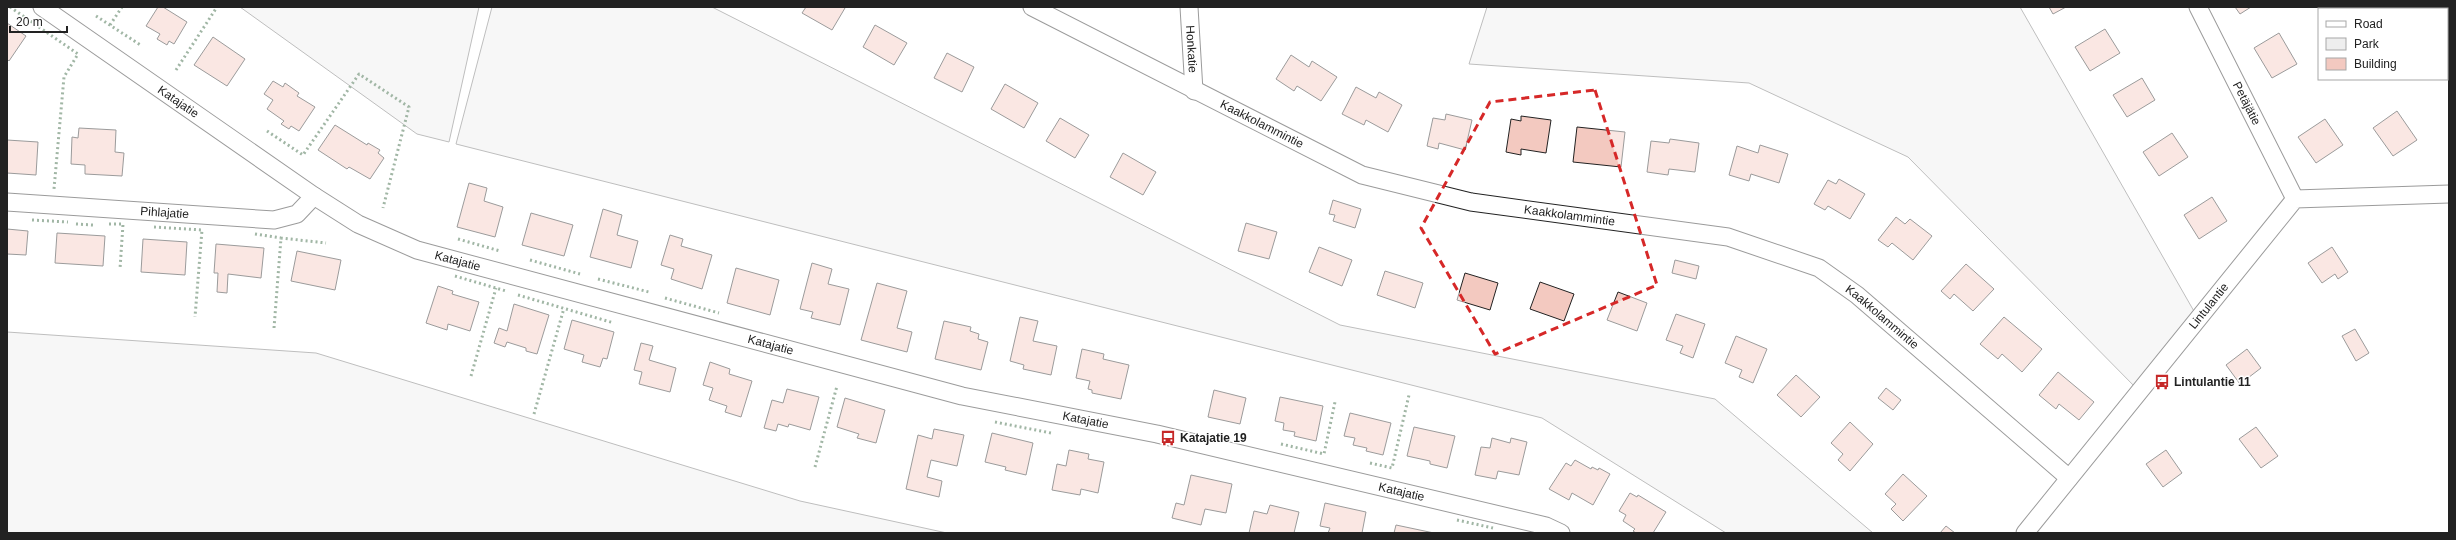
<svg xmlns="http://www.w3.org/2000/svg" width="2456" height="540" viewBox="0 0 2456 540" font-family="Arial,sans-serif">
	<rect width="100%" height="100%" fill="#fff"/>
	<path fill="#eee" stroke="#6f6f6f" d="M 240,7 L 479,7 L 449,142 L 417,134 Z
		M 492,7 L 712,7 L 1340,325 L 1715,399 L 1873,533 L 1726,533 L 1542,418 L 456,144 Z
		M 1487,7 L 2020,7 L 2199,320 L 2140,392 L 1908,157 L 1749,83 L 1469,64 Z
		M 7,332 L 316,353 L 800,501 L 947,533 L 7,533 Z"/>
	<path fill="#f3c9c0" stroke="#222" d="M 158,7 L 163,7 L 187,22 L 174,44 L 169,41 L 167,45 L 157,39 L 160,34 L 146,26 Z
		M 806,7 L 843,7 L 845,8 L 832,30 L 802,13 Z
		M 2049,7 L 2066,7 L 2053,14 Z
		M 2235,7 L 2251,7 L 2240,14 Z
		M 7,23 L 26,36 L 9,61 L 7,59 Z
		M 875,25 L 907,43 L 894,65 L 863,47 Z
		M 2105,29 L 2120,53 L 2090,71 L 2075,47 Z
		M 2279,33 L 2297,64 L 2272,78 L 2254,48 Z
		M 213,37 L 245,59 L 227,86 L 194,65 Z
		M 947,53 L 974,67 L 962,92 L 934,78 Z
		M 1291,55 L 1309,67 L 1312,61 L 1337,77 L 1321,101 L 1297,86 L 1294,91 L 1276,79 Z
		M 2142,78 L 2155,100 L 2127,117 L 2113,95 Z
		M 273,81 L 283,87 L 285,83 L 299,93 L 297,96 L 315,107 L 299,131 L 291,126 L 289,129 L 281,124 L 284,121 L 267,109 L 273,100 L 264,94 Z
		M 1005,84 L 1038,103 L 1024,128 L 991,109 Z
		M 1356,87 L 1376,98 L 1379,92 L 1402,105 L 1388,132 L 1366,120 L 1364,125 L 1342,114 Z
		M 2397,111 L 2417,140 L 2393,156 L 2373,128 Z
		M 1446,114 L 1472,120 L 1465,150 L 1439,143 L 1438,149 L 1427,146 L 1433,118 L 1445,120 Z
		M 1521,116 L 1551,120 L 1546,153 L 1521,149 L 1521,155 L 1506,152 L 1511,119 L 1521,121 Z
		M 1060,118 L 1089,135 L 1075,158 L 1046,141 Z
		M 2325,119 L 2343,145 L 2316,163 L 2298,137 Z
		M 335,125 L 367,145 L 368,143 L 380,150 L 378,153 L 384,158 L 370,179 L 349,167 L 347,169 L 318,150 Z
		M 1577,127 L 1625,132 L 1621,167 L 1573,162 Z
		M 79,128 L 116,130 L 115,152 L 124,153 L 122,176 L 85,174 L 85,165 L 71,164 L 72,137 L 78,138 Z
		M 2172,133 L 2188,157 L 2159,176 L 2143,152 Z
		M 1670,139 L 1699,143 L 1695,172 L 1669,169 L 1668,175 L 1647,172 L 1651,141 L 1669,143 Z
		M 7,140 L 38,142 L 36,175 L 7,173 Z
		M 1760,145 L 1788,154 L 1779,183 L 1751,174 L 1749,181 L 1729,175 L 1737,146 L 1758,153 Z
		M 1123,153 L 1156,172 L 1143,195 L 1110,177 Z
		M 1839,179 L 1865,194 L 1850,219 L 1828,206 L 1825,210 L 1814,204 L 1828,180 L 1836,184 Z
		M 469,183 L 487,188 L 484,201 L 503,207 L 495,237 L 457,227 Z
		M 2212,197 L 2227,221 L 2199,239 L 2184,215 Z
		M 1333,200 L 1361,209 L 1355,228 L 1333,221 L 1335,215 L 1329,214 Z
		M 603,209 L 622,215 L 617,235 L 638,241 L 631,268 L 590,257 Z
		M 531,213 L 573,225 L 564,256 L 522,245 Z
		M 1896,217 L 1905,224 L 1910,219 L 1932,236 L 1913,260 L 1892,243 L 1888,247 L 1878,240 Z
		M 1246,223 L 1277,232 L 1269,259 L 1238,251 Z
		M 7,229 L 28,231 L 26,255 L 7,254 L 7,258 Z
		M 57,233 L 105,236 L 103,266 L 55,263 Z
		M 670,235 L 683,239 L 681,246 L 712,255 L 702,289 L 671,279 L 674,269 L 661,265 Z
		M 143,239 L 187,242 L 185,275 L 141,272 Z
		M 216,244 L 264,248 L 261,278 L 228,274 L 227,293 L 217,292 L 218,273 L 214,273 Z
		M 1319,247 L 1352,260 L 1342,286 L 1309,272 Z
		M 2332,247 L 2348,272 L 2338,279 L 2335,274 L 2322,283 L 2308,263 Z
		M 297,251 L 341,260 L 335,290 L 291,281 Z
		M 1675,260 L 1699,266 L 1696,279 L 1672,273 Z
		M 812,263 L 832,269 L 828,284 L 849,289 L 840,325 L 811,318 L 813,312 L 800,309 Z
		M 1966,264 L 1994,289 L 1973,311 L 1954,294 L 1950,299 L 1941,291 Z
		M 736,268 L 779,280 L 770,315 L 727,303 Z
		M 1385,271 L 1423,283 L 1415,308 L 1377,295 Z
		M 1465,273 L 1498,283 L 1490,310 L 1457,300 Z
		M 1540,282 L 1574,294 L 1564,321 L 1530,309 Z
		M 877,283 L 907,291 L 897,328 L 912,332 L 907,352 L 861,340 Z
		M 438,286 L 453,291 L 452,294 L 479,302 L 470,331 L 448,324 L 447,330 L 426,323 Z
		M 1618,292 L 1647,303 L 1637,331 L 1607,320 Z
		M 514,304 L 549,315 L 537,354 L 526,351 L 526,348 L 507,342 L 505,347 L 494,343 L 499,328 L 507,331 Z
		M 1676,314 L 1705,324 L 1693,358 L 1680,353 L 1683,346 L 1666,340 Z
		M 1020,317 L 1038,321 L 1033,341 L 1057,346 L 1051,375 L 1023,369 L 1024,365 L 1010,361 Z
		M 2004,317 L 2042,349 L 2022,372 L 2002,354 L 1998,359 L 1980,344 Z
		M 572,320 L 614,332 L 607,359 L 603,358 L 600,367 L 582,362 L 584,355 L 564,349 Z
		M 944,321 L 971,327 L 970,331 L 979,334 L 978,339 L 988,342 L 981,370 L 935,359 Z
		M 2355,329 L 2369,353 L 2356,361 L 2342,336 Z
		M 1736,336 L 1767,349 L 1753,383 L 1739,377 L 1742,370 L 1725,363 Z
		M 641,343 L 653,346 L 649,360 L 676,368 L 670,392 L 639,384 L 642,372 L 634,370 Z
		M 1082,349 L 1104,354 L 1103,359 L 1129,365 L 1121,399 L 1092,393 L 1092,390 L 1088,389 L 1090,381 L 1076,378 Z
		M 2247,349 L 2261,368 L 2240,384 L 2226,365 Z
		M 710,362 L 730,369 L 729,374 L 752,381 L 741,417 L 725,412 L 727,406 L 709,400 L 713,388 L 703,385 Z
		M 2058,372 L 2094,402 L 2079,420 L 2059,404 L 2056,409 L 2039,395 Z
		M 1796,375 L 1820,397 L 1801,417 L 1777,395 Z
		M 1886,388 L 1901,400 L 1893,410 L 1878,398 Z
		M 787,389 L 819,397 L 810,430 L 789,424 L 788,427 L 778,424 L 776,431 L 764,428 L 772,400 L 783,403 Z
		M 1214,390 L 1246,398 L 1240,424 L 1208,417 Z
		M 1280,397 L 1323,406 L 1316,441 L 1294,436 L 1295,432 L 1283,430 L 1284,423 L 1275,421 Z
		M 845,398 L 885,410 L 876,443 L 857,438 L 859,434 L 837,427 Z
		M 1350,413 L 1391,423 L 1383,455 L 1366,451 L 1367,448 L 1353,445 L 1355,438 L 1344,436 Z
		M 1850,422 L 1873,444 L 1850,471 L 1838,460 L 1843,454 L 1831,443 Z
		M 1414,427 L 1455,436 L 1447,468 L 1430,464 L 1430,461 L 1407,456 Z
		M 2256,427 L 2278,456 L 2261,468 L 2239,439 Z
		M 934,429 L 964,435 L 957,466 L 931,460 L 927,477 L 942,481 L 939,497 L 906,489 L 918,435 L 932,439 Z
		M 992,433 L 1033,443 L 1026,475 L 1005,470 L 1006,467 L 985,462 Z
		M 1492,438 L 1510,443 L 1511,438 L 1527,442 L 1519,475 L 1498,471 L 1496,479 L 1475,475 L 1481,447 L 1490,448 Z
		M 1069,450 L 1089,454 L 1088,459 L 1104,462 L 1098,493 L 1081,489 L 1080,495 L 1052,490 L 1057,464 L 1066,466 Z
		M 2166,450 L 2182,473 L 2163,487 L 2146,464 Z
		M 1575,460 L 1591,469 L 1592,467 L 1598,470 L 1599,468 L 1610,474 L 1593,505 L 1572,493 L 1569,500 L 1549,489 L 1566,463 L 1571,466 Z
		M 1903,474 L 1927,496 L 1903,521 L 1891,509 L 1896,504 L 1885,494 Z
		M 1191,475 L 1232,484 L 1226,513 L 1205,509 L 1201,525 L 1172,518 L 1176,503 L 1184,505 Z
		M 1630,493 L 1637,497 L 1638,495 L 1666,512 L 1653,533 L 1636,533 L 1633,531 L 1635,529 L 1623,521 L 1626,515 L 1619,511 Z
		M 1325,503 L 1366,512 L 1362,533 L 1328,533 L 1330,528 L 1320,526 Z
		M 1270,505 L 1299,512 L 1294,533 L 1249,533 L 1254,511 L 1267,514 Z
		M 1396,525 L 1434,533 L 1394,533 Z
		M 1946,526 L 1955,533 L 1940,533 Z"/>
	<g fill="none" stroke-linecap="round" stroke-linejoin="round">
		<defs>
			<g id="street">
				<path id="s1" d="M 42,7 L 314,196 L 358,224 L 417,250 L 962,396 L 1157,434 L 1546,526 L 1561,533"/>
				<path id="s2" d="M 1032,7 L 1362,175 L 1471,202 L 1728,237 L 1819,268 L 1857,295 L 2069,478"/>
				<path id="s3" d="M 1189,7 L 1194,91"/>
				<path id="s4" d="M 2198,7 L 2295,199"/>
				<path id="s5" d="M 7,202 L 274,220 L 297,214 L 314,196"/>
				<path id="s6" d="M 2025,533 L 2295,199 L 2449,194"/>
			</g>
		</defs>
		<use href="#street" stroke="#222" stroke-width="19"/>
		<use href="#street" stroke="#fff" stroke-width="17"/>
		<path stroke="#2f5e38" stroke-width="3" stroke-dasharray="2 3" stroke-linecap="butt" d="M 10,7 L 78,54 L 64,77 L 54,189
			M 96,16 L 142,46
			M 110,25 L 122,7
			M 176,70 L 217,7
			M 267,131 L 303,155 L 359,74 L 409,107 L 383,208
			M 32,220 L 68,222
			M 76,224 L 93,225
			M 109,224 L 123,224 L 120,269
			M 154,227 L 202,230 L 195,317
			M 255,234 L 281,238
			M 458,239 L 500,251
			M 530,260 L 580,274
			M 455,276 L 506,291
			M 598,279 L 649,292
			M 518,295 L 614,323
			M 665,298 L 719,313
			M 274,328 L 281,238 L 326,243
			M 471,376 L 496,288
			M 534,414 L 564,308
			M 995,422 L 1051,433
			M 1281,444 L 1324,454 L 1335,402
			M 1370,463 L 1392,468 L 1409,395
			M 815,467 L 837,386
			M 1457,520 L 1493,528"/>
	</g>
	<path d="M0 0H2456V540H0ZM 1595,90 L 1657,285 L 1495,354 L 1421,228 L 1490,102 Z" fill="#fff" fill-opacity=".55" fill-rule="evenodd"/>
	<path fill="none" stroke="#d62828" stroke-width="3" stroke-dasharray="8 5" stroke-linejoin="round" d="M 1595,90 L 1657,285 L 1495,354 L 1421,228 L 1490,102 Z"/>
	<defs>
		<symbol id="bus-bare" viewBox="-9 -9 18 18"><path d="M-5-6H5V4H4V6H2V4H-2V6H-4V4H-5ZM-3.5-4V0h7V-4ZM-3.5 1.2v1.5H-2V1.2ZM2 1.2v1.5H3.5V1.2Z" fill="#c62828" stroke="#fff" stroke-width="2.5" paint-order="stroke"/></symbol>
	</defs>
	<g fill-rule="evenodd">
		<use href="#bus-bare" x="2151" y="371" width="22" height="22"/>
		<use href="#bus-bare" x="1157" y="427" width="22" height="22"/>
	</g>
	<g text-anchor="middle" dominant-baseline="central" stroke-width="3" stroke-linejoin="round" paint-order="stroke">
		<g font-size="12" fill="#222" stroke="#fff">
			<text stroke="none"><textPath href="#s3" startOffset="42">Honkatie</textPath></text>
			<text stroke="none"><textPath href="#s1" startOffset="166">Katajatie</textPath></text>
			<text stroke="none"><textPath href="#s4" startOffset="108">Petäjätie</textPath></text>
			<text stroke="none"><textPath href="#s2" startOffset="258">Kaakkolammintie</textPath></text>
			<text stroke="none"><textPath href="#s5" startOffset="158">Pihlajatie</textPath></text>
			<text stroke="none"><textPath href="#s2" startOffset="582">Kaakkolammintie</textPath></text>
			<text stroke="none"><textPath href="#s1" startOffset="490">Katajatie</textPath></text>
			<text stroke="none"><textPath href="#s6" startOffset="292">Lintulantie</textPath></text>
			<text stroke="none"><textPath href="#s2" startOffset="918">Kaakkolammintie</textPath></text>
			<text stroke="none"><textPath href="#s1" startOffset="814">Katajatie</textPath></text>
			<text stroke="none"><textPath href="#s1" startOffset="1138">Katajatie</textPath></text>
			<text stroke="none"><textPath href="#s1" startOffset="1462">Katajatie</textPath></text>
		</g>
		<g font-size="12" font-weight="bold" fill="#222" stroke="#fff" text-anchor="start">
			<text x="2174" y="382">Lintulantie 11</text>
			<text x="1180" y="438">Katajatie 19</text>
		</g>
	</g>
	<rect width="2456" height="540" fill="none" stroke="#222222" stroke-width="16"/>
	<rect x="2318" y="8" width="130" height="72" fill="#ffffff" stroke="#a7a7a7"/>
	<rect x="2326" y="21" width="20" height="6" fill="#ffffff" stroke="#a7a7a7"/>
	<text x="2354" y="28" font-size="12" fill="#222222">Road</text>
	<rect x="2326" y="38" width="20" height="12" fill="#eeeeee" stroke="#a7a7a7"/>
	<text x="2354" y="48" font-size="12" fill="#222222">Park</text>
	<rect x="2326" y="58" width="20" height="12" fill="#f3c9c0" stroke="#a7a7a7"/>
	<text x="2354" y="68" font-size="12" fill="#222222">Building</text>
	<path d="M10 26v6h57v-6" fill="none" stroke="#222222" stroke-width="2"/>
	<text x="16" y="26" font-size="12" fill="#222222" stroke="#ffffff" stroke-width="3" paint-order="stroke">20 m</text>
</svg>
